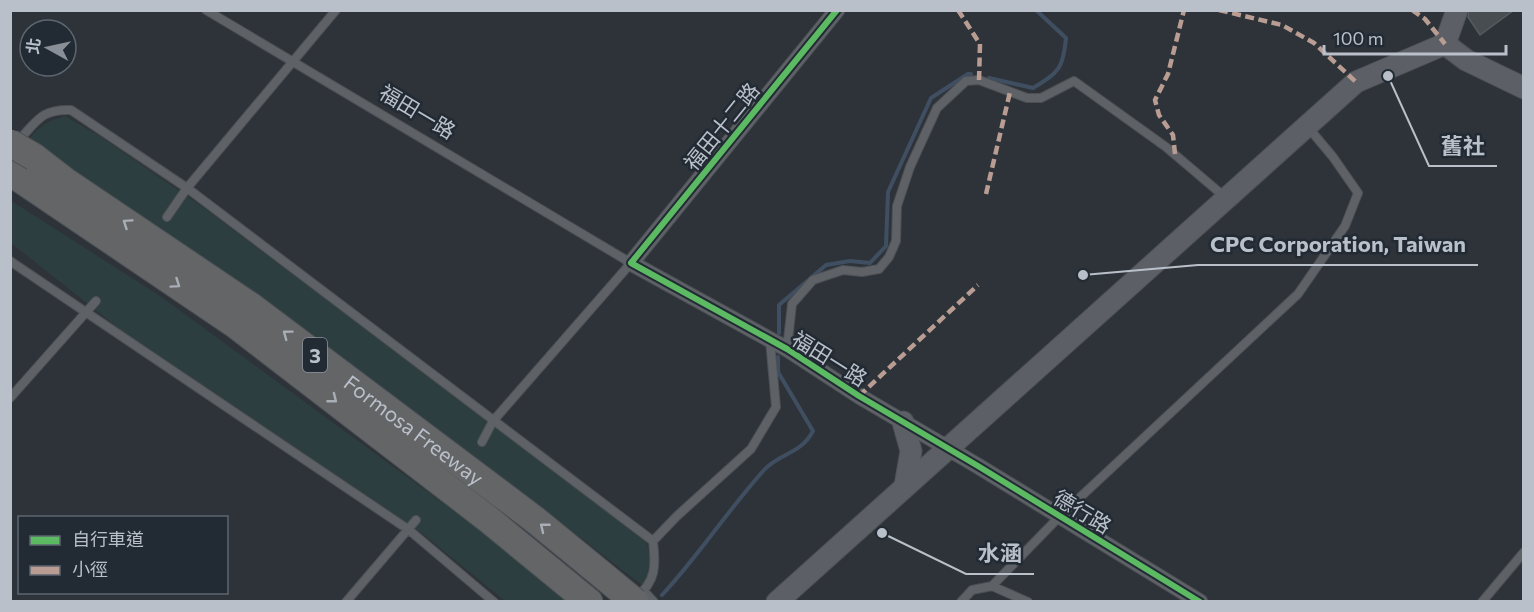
<svg xmlns="http://www.w3.org/2000/svg" width="1534" height="612" viewBox="0 0 1534 612" font-family="Commissioner,'Noto Sans TC',sans-serif">
	<rect width="100%" height="100%" fill="#2e3339"/>
	<path fill="#2c3e3f" d="M 65,116 L 101,137 L 204,208 L 644,537 C 653,555 652,568 642,585 L 560,522 L 263,302 L 26,143 C 39,126 45,122 65,116 Z
		M 10,200 L 160,296 L 492,539 L 568,601 L 505,601 L 423,534 L 117,327 L 11,243 Z"/>
	<g fill="none" stroke-linecap="round" stroke-linejoin="round">
		<path stroke="#3f4f61" stroke-width="4" d="M 989,78 L 1033,88 C 1059,72 1063,69 1066,38 L 1036,10
			M 779,333 L 779,305 L 826,265 L 850,261 L 870,263 L 886,246 L 888,192 L 931,98 L 968,74 L 971,74
			M 662,595 C 699,555 728,510 764,470 C 780,453 801,454 813,431 L 778,372 L 778,357"/>
	</g>
	<path fill="#484d52" stroke="#565b61" stroke-width="1.5" d="M 1469,10 L 1514,10 L 1480,35 L 1468,17 Z"/>
	<g fill="none" stroke-linecap="round" stroke-linejoin="round">
		<defs>
			<path id="lane" d="M 206,10 L 631,263 L 493,421 L 482,442
				M 17,136 L 21,138 C 38,119 43,109 71,110 L 187,188 L 653,541 L 677,516 L 751,449 L 776,407 L 770,340
				M 167,217 L 187,188 L 336,10
				M 10,261 L 409,530 L 494,602
				M 787,349 L 792,304 L 813,280 L 843,270 L 862,272 L 879,269 L 889,257 L 896,241 L 897,206 L 910,167 L 937,108 L 966,81 L 979,80 L 1027,98 L 1041,98 L 1074,81 L 1166,147 L 1226,198
				M 10,398 L 96,301
				M 992,586 L 1028,602
				M 644,591 L 654,602
				M 636,598 C 656,581 656,566 653,541
				M 346,602 L 416,520
				M 961,602 L 972,590 L 992,586 L 1059,517 L 1298,294 L 1345,226 L 1358,193 L 1333,157 L 1307,126
				M 1482,602 L 1524,552"/>
			<path id="street" d="M 837,10 L 631,263 L 787,349 L 859,396 L 978,466 L 1200,602"/>
			<path id="secondary" d="M 1445,44 L 1466,60 L 1524,88
				M 903,422 L 911,451 L 905,486
				M 777,602 L 1356,82 L 1445,44 L 1457,10"/>
			<g id="highway">
				<path id="s1" d="M 34,157 L 65,181 L 252,307 L 534,519 L 589,564"/>
				<path d="M 10,172 L 236,325 L 488,519 L 589,602"/>
			</g>
		</defs>
		<use href="#lane" stroke="#4c4f54" stroke-width="10"/>
		<use href="#street" stroke="#4c4f54" stroke-width="17"/>
		<use href="#secondary" stroke="#4c4f54" stroke-width="23"/>
		<use href="#highway" stroke="#4b5055" stroke-width="29"/>
		<use href="#lane" stroke="#5e6267" stroke-width="8"/>
		<use href="#street" stroke="#5e6267" stroke-width="15"/>
		<use href="#secondary" stroke="#5c6066" stroke-width="21"/>
		<use href="#highway" stroke="#636567" stroke-width="27"/>
		<defs>
			<path id="highway-bridge" d="M 10,143 L 34,157
				M 589,564 L 635,602"/>
		</defs>
		<use href="#highway-bridge" stroke="#4b5055" stroke-width="29" stroke-linecap="butt"/>
		<use href="#highway-bridge" stroke="#636567" stroke-width="27"/>
		<path stroke="#b99d93" stroke-width="4.5" stroke-dasharray="9 4.5" stroke-linecap="butt" d="M 958,10 L 980,44 L 979,80
			M 1219,10 L 1282,25 L 1314,43 L 1356,82
			M 1412,10 L 1425,19 L 1445,44
			M 1175,154 L 1173,135 L 1159,115 L 1155,100 L 1168,74 L 1184,10
			M 986,194 L 1010,92
			M 859,396 L 978,285"/>
		<defs>
			<path id="cycleway" d="M 837,10 L 631,263 L 787,349 L 859,396 L 978,466 L 1200,602"/>
		</defs>
		<use href="#cycleway" stroke="#222a34" stroke-width="10"/>
		<use href="#cycleway" stroke="#5cba63" stroke-width="6"/>
	</g>
	<defs><path id="oneway-chevron" d="M-2-3.5L2.5 0L-2 3.5" fill="none" stroke-width="1.6" stroke-linecap="round" stroke-linejoin="round" transform="scale(1.5)"/></defs>
	<g stroke="#a8aeb5">
		<use href="#oneway-chevron" transform="translate(127 223) rotate(-146)"/>
		<use href="#oneway-chevron" transform="translate(176 284) rotate(34)"/>
		<use href="#oneway-chevron" transform="translate(287 334) rotate(-143)"/>
		<use href="#oneway-chevron" transform="translate(333 399) rotate(38)"/>
		<use href="#oneway-chevron" transform="translate(544 527) rotate(-141)"/>
	</g>
	<g text-anchor="middle" dominant-baseline="central" stroke-width="5" stroke-linejoin="round" paint-order="stroke">
		<rect fill="#222a34" stroke="#8c939c" stroke-width="1.5" x="303" y="338" width="24" height="34" rx="4.5"/>
		<g font-size="20" font-weight="bold" fill="#b9c0c9">
			<text x="315" y="355">3</text>
		</g>
		<g font-size="21" fill="#b9c0c9" stroke="#222a34">
			<text transform="translate(418 111) rotate(31)">福田一路</text>
			<text transform="translate(721 126) rotate(-51)">福田十二路</text>
			<text transform="translate(830 358) rotate(32)">福田一路</text>
			<text stroke="none"><textPath href="#s1" startOffset="468">Formosa Freeway</textPath></text>
			<text transform="translate(1083 511) rotate(31)">德行路</text>
		</g>
	</g>
	<path fill="none" stroke="#b9c0c9" stroke-width="2" d="M1388 76L1429 166H1497M1083 275L1198 265H1478M882 533L966 574H1034"/>
	<g fill="#b9c0c9" stroke="#222a34" stroke-width="2">
		<circle cx="1388" cy="76" r="6"/>
		<circle cx="1083" cy="275" r="6"/>
		<circle cx="882" cy="533" r="6"/>
	</g>
	<g font-size="22" text-anchor="middle" font-weight="bold" fill="#b9c0c9" stroke="#222a34" stroke-width="5" stroke-linejoin="round" paint-order="stroke">
		<text x="1463" y="154">舊社</text>
		<text x="1338" y="252">CPC Corporation, Taiwan</text>
		<text x="1000" y="561">水涵</text>
	</g>
	<rect width="1534" height="612" fill="none" stroke="#b9c0c9" stroke-width="24"/>
	<rect x="18" y="516" width="210" height="78" fill="#222a34" stroke="#5e6670" stroke-width="1.5"/>
	<rect x="30" y="536" width="30" height="9" fill="#5cba63" stroke="#5e6670" stroke-width="1.5"/>
	<text x="72" y="546" font-size="18" fill="#b9c0c9">自行車道</text>
	<rect x="30" y="566" width="30" height="9" fill="#b99d93" stroke="#5e6670" stroke-width="1.5"/>
	<text x="72" y="576" font-size="18" fill="#b9c0c9">小徑</text>
	<g transform="translate(48 48) rotate(278)"><circle r="28" fill="#222a34" stroke="#5e6670" stroke-width="1.5"/>
	<path d="M0-4.5L10 22L0 15L-10 22Z" fill="#888f97"/>
	<text y="-9" font-size="16" font-weight="bold" text-anchor="middle" fill="#b9c0c9">北</text>
	</g>
	<path d="M1324 45v9h182v-9" fill="none" stroke="#b9c0c9" stroke-width="3"/>
	<text x="1333" y="45" font-size="18" fill="#b9c0c9" stroke="#222a34" stroke-width="4.5" paint-order="stroke">100 m</text>
</svg>
